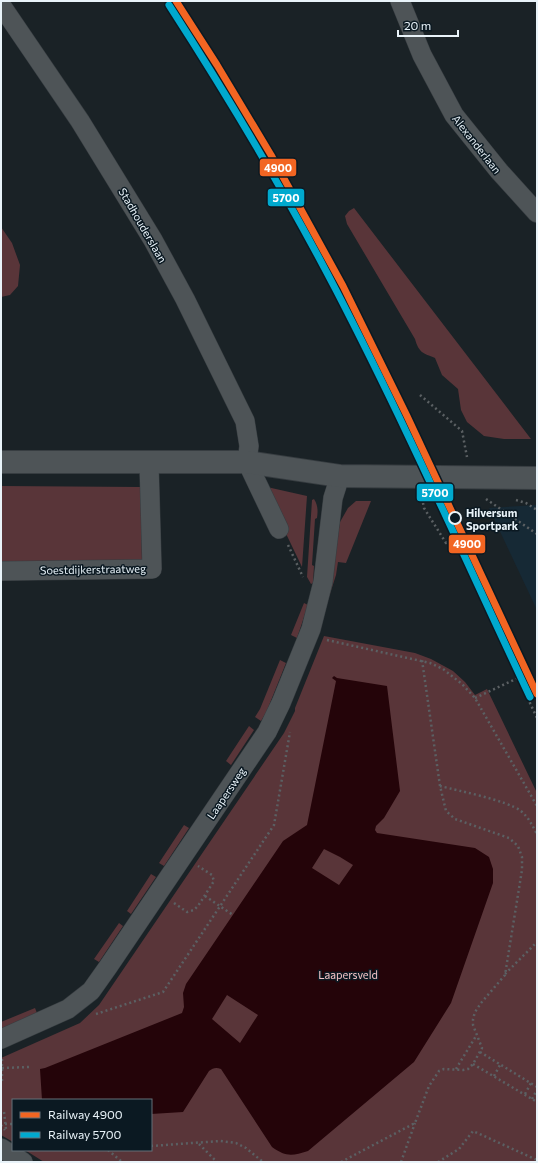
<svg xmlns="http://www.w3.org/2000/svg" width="538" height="1163" viewBox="0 0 538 1163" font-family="Commissioner,sans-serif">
	<rect width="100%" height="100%" fill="#1a2226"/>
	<path fill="#162935" d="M 537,505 L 537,610 L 489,508 Z"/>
	<path fill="#593539" d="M 354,208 L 531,439 L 504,439 L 484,436 L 467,422 L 461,410 L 458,389 L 442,375 L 435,358 C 423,353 419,353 415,339 L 347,224 L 345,216 L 349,211 Z
		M 1,227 L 12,243 L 20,265 L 18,286 L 10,295 L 1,297 Z
		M 1,486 L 141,487 L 142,560 L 1,563 Z
		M 267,487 L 307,496 L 302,567 L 278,517 Z
		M 314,499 C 318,505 318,511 317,518 L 315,519 L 312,565 L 314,566 L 313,583 L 311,584 L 307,577 L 312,500 Z
		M 356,501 L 371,501 L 346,563 L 338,562 L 336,575 L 328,600 L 340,522 L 348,508 Z
		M 304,603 L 308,605 L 297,638 L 291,635 Z
		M 324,636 L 415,653 L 431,659 L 453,671 L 465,682 L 475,695 L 487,689 L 537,793 L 537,1162 L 44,1162 L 25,1150 L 151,1150 L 151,1100 L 13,1100 L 13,1142 L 1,1135 L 1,1058 L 80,1023 L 99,1005 L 284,733 L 295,711 L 295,708 Z
		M 280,660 L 286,663 L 266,713 L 261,721 L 255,717 L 260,709 Z
		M 249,726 L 254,730 L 231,765 L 226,761 Z
		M 184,825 L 189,828 L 164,866 L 159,863 Z
		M 151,874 L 156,877 L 131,914 L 127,911 Z
		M 119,923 L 123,926 L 99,962 L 94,959 Z
		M 35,1008 L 37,1013 L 1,1029 L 1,1022 Z"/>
	<path fill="#240409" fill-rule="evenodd" d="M 334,676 L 337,678 L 387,686 L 400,791 L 384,818 L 376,826 L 375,830 L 377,833 L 475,848 L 489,857 L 493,869 L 493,883 L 451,1003 L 414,1062 L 308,1151 C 292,1156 286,1157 272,1147 L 221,1069 C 216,1067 213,1068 209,1071 L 183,1112 L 151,1114 L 151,1100 L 42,1100 L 40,1069 L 45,1068 L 182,1013 L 184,1007 L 183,993 L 186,984 L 283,841 L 307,825 L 336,681 L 332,678 ZM 324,849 L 340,857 L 353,865 L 339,885 L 312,868 ZM 227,995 L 258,1015 L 240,1043 L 212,1019 Z"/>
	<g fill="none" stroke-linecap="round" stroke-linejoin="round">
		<defs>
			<path id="minor" d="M 400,1 L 422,55 L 454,115 L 499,171 L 537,213
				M 1,5 L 80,121 L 153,240 L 185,299 L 245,421 L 249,446 L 247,462 L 279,529
				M 1,571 L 152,569 L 149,463
				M 1,1039 L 68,1009 L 91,991 L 108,967 L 267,732 L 281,703 L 311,629 L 323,582 L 333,498 L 340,476
				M 1,1148 L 23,1162"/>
			<path id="secondary" d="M 1,462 L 247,462 L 340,476 L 537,478"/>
		</defs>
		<use href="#minor" stroke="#373d41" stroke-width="20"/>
		<use href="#secondary" stroke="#373d41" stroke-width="24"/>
		<path stroke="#5b6063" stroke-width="2.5" stroke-dasharray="2 3" stroke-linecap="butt" d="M 420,395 L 462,431 L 467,457
			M 422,498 L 424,508 L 446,543 L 453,539 L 537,718
			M 486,499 L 537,534
			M 516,500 L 526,503 L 537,510
			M 288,545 L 303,577
			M 327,640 L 430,663 L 443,669 L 462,684 L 475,698 L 537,806
			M 475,698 L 518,678
			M 440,786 C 459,791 506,800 521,811 C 529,818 532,825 537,834
			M 205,896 L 233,915
			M 174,903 L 187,912 L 194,910 L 198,906 L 214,881 L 212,875 L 198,866
			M 505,974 L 537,942
			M 96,1014 L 163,992 L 274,825 L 290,732
			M 480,1052 L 537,1087
			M 473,1064 L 537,1102
			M 2,1068 L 29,1067
			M 456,1069 L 476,1036
			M 494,1076 L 500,1065
			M 2,1081 L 2,1058
			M 525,1094 L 531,1083
			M 532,1099 L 537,1090
			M 4,1112 L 6,1129
			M 5,1124 L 13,1124
			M 1,1125 L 5,1130
			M 199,1144 L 217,1162
			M 151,1146 L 220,1141 L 236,1143 L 246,1148 L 263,1162
			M 108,1150 L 122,1162
			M 341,1162 L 415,1123 L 429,1086 L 439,1071 L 444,1069 L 463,1070 L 468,1069 L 473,1064 L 482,1048 L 473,1025 L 473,1019 L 475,1012 L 481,1003 L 505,975 L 522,870 L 522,857 L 518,846 L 509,838 L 455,819 L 446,811 L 440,786 L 422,660
			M 401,1162 L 415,1123
			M 438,1162 L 459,1149 L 473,1131 L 537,1160"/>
		<use href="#minor" stroke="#4e5457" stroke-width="19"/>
		<use href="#secondary" stroke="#4e5457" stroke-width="22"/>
		<defs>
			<path id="rail-1" d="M 176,1 L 217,65 L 271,155 L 343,286 L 407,416 L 537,694"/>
			<path id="rail-2" d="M 169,5 C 229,98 285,192 336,290 C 405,423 466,561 530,697"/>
		</defs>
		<use href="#rail-1" stroke="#0b1922" stroke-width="10"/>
		<use href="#rail-2" stroke="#0b1922" stroke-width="10"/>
		<use href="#rail-1" stroke="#f26522" stroke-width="7"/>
		<use href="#rail-2" stroke="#00a9ce" stroke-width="7"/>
	</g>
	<circle fill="#0b1922" stroke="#e9f3f9" stroke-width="2" cx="455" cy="518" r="6"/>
	<g text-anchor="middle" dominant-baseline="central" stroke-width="3" stroke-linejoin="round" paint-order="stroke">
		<g font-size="11" fill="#e9f3f9" stroke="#0b1922">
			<text transform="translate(477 144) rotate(52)">Alexanderlaan</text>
			<text transform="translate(143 225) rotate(60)">Stadhouderslaan</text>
			<text transform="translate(93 569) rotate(-1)">Soestdijkerstraatweg</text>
			<text transform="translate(226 793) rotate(-56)">Laapersweg</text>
		</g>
		<g font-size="11" font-weight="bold" fill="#e9f3f9" stroke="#0b1922" text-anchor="start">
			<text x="466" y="512">Hilversum<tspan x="466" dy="13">Sportpark</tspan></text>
		</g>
		<g font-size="11" fill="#f6c4c7" stroke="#0b1922">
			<text x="348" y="974">Laapersveld</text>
		</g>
	</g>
	<g stroke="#0b1922" stroke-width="1.5">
		<rect x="259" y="158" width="38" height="19" rx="4" fill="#f26522"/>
		<rect x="267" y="188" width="38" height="19" rx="4" fill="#00a9ce"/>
		<rect x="416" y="483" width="38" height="19" rx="4" fill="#00a9ce"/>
		<rect x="448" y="534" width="38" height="20" rx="4" fill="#f26522"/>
	</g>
	<g font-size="11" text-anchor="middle" font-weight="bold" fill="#fff">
		<text x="278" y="172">4900</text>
		<text x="286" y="202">5700</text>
		<text x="435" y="497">5700</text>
		<text x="467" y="548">4900</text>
	</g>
	<rect width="538" height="1163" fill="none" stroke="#e9f3f9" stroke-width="4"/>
	<rect x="12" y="1099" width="140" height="52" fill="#0b1922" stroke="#647078"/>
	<rect x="20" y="1112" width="20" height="6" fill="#f26522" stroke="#647078"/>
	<text x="48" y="1119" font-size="12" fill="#e9f3f9">Railway 4900</text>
	<rect x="20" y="1132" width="20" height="6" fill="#00a9ce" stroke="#647078"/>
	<text x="48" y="1139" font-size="12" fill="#e9f3f9">Railway 5700</text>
	<path d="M398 30v6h60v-6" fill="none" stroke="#e9f3f9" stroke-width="2"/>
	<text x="404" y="30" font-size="12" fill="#e9f3f9" stroke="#0b1922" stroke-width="3" paint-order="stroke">20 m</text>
</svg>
